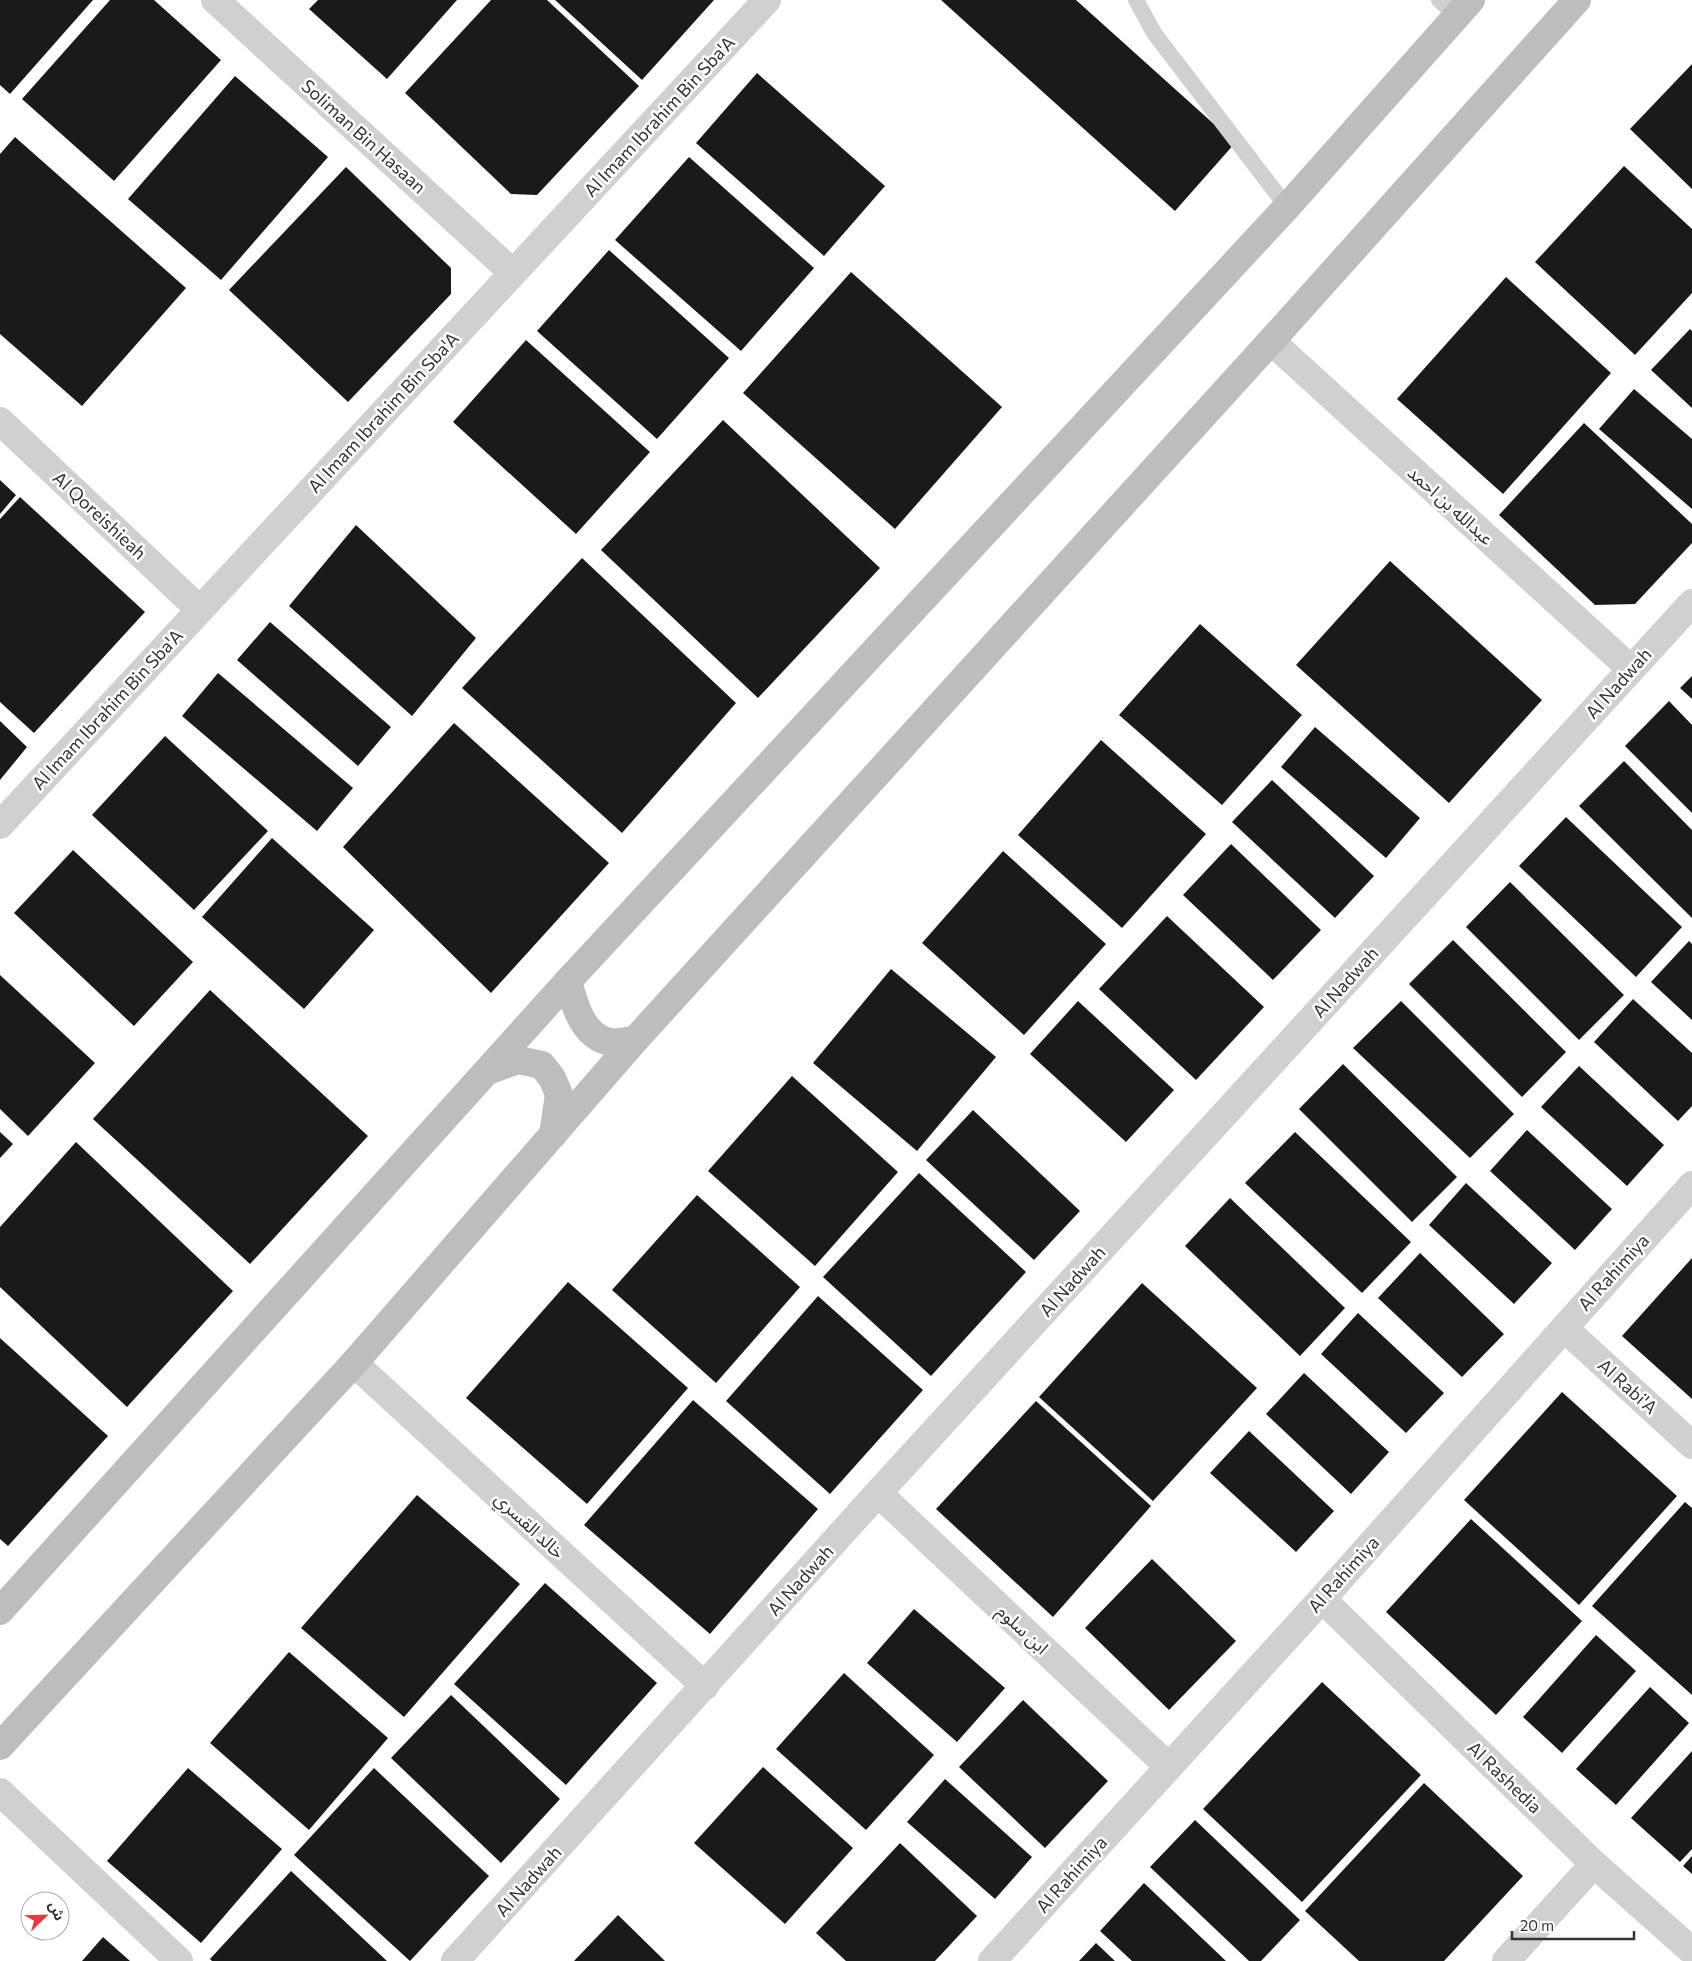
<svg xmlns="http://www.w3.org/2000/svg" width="1692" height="1961" viewBox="0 0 1692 1961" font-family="Commissioner,'Noto Sans Arabic',sans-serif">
	<rect width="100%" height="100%" fill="#fff"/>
	<path fill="#1a1a1a" d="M 0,0 L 93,0 L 10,94 L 0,85 Z
		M 110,0 L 154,0 L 221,60 L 114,181 L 22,99 Z
		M 318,0 L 457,0 L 387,79 L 309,9 Z
		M 491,0 L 547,0 L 639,86 L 537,195 L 511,194 L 405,93 Z
		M 555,0 L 714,0 L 642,80 Z
		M 941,0 L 1076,0 L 1235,143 L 1175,211 Z
		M 1692,64 L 1692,189 L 1630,129 Z
		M 757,73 L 885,186 L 824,256 L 696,143 Z
		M 235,76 L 328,157 L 221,280 L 128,199 Z
		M 15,137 L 186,288 L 82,406 L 0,334 L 0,154 Z
		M 689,157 L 814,268 L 741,351 L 615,240 Z
		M 1624,166 L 1692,229 L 1692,293 L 1635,355 L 1535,262 Z
		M 346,167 L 451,268 L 451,294 L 348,402 L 229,290 Z
		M 609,250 L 729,358 L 657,439 L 537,331 Z
		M 851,272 L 1002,407 L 895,529 L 743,393 Z
		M 1506,277 L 1611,373 L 1503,494 L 1397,399 Z
		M 1690,329 L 1692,331 L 1692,408 L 1651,370 Z
		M 526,340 L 650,452 L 576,534 L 453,422 Z
		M 1634,389 L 1692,439 L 1692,509 L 1599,429 Z
		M 723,420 L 880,568 L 758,698 L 601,550 Z
		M 1584,423 L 1692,524 L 1692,543 L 1635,604 L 1595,605 L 1499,515 Z
		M 0,480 L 16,495 L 0,514 Z
		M 20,497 L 145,612 L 34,733 L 0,702 L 0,519 Z
		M 356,525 L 476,638 L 412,716 L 289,606 Z
		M 582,558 L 736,703 L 622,833 L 462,688 Z
		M 1390,561 L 1542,700 L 1449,803 L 1296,665 Z
		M 270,622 L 391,727 L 358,766 L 237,660 Z
		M 1200,624 L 1302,715 L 1222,805 L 1119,715 Z
		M 218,673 L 353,788 L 317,831 L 182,716 Z
		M 1692,676 L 1692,699 L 1680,688 Z
		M 1669,701 L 1692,725 L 1692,813 L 1625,746 Z
		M 0,721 L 27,747 L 0,780 Z
		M 454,723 L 609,863 L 491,993 L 343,847 Z
		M 1315,727 L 1420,818 L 1386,858 L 1281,767 Z
		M 165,736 L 268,831 L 194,910 L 92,815 Z
		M 1101,740 L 1206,834 L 1122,928 L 1018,835 Z
		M 1624,761 L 1692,830 L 1692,918 L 1579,806 Z
		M 1272,780 L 1374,876 L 1335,918 L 1232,822 Z
		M 1566,817 L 1682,927 L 1636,977 L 1519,866 Z
		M 272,838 L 374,930 L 304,1009 L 202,917 Z
		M 1231,844 L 1321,930 L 1273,980 L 1183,895 Z
		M 73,850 L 193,962 L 134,1026 L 14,913 Z
		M 1003,851 L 1106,944 L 1024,1035 L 922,943 Z
		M 1510,882 L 1624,995 L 1579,1040 L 1466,927 Z
		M 1167,916 L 1264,1007 L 1196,1080 L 1099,989 Z
		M 1453,940 L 1566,1052 L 1522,1097 L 1409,984 Z
		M 1689,941 L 1692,944 L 1692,1020 L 1651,982 Z
		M 891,969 L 996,1057 L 917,1151 L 813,1063 Z
		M 0,975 L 95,1063 L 28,1136 L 0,1109 Z
		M 210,990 L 368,1136 L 250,1264 L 93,1119 Z
		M 1633,999 L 1692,1053 L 1692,1106 L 1678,1121 L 1594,1042 Z
		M 1078,1001 L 1174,1090 L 1126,1142 L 1030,1054 Z
		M 1401,1001 L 1514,1114 L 1470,1158 L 1353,1048 Z
		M 1343,1064 L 1457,1177 L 1412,1222 L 1299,1109 Z
		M 1579,1066 L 1664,1145 L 1627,1186 L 1541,1107 Z
		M 792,1076 L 898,1172 L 815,1266 L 708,1171 Z
		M 973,1110 L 1080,1211 L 1034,1260 L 926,1160 Z
		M 1527,1130 L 1612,1209 L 1575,1250 L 1490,1171 Z
		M 0,1132 L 13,1144 L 0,1158 Z
		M 1295,1132 L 1411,1242 L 1362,1293 L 1245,1183 Z
		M 76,1142 L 233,1291 L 127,1407 L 0,1287 L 0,1227 Z
		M 919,1173 L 1026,1272 L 931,1376 L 823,1277 Z
		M 1466,1183 L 1552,1263 L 1514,1304 L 1429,1225 Z
		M 697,1195 L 800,1287 L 716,1383 L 612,1290 Z
		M 1230,1198 L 1345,1308 L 1300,1356 L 1185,1246 Z
		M 1420,1253 L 1504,1334 L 1462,1377 L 1378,1298 Z
		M 1692,1258 L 1692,1399 L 1622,1336 Z
		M 568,1282 L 688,1388 L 587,1504 L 466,1398 Z
		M 1142,1283 L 1257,1388 L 1153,1501 L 1039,1397 Z
		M 818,1296 L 923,1390 L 830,1494 L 726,1401 Z
		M 1358,1313 L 1444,1393 L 1406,1433 L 1321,1354 Z
		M 0,1338 L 108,1436 L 8,1546 L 0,1539 Z
		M 1304,1373 L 1389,1452 L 1351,1494 L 1266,1414 Z
		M 1562,1392 L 1677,1496 L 1579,1605 L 1464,1500 Z
		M 693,1400 L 818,1509 L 710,1634 L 584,1525 Z
		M 1036,1401 L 1151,1506 L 1053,1617 L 936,1509 Z
		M 1249,1431 L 1334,1511 L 1296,1552 L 1210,1473 Z
		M 417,1495 L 520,1584 L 404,1717 L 301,1628 Z
		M 1685,1502 L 1692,1508 L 1692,1695 L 1592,1606 Z
		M 1471,1519 L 1582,1621 L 1496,1715 L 1386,1612 Z
		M 1152,1559 L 1236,1641 L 1169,1710 L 1085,1628 Z
		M 545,1583 L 657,1683 L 566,1785 L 454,1684 Z
		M 914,1609 L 1005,1688 L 957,1742 L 867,1663 Z
		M 1596,1635 L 1636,1671 L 1562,1753 L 1523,1717 Z
		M 289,1652 L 388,1738 L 309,1830 L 210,1743 Z
		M 844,1673 L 934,1755 L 866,1830 L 776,1749 Z
		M 1322,1682 L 1421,1775 L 1302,1902 L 1203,1809 Z
		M 1650,1687 L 1689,1723 L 1616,1805 L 1576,1769 Z
		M 451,1695 L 560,1799 L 501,1863 L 391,1758 Z
		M 1023,1700 L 1108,1781 L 1045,1848 L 959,1767 Z
		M 1692,1751 L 1692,1849 L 1680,1862 L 1631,1818 Z
		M 763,1767 L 853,1848 L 785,1924 L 694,1843 Z
		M 188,1768 L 282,1849 L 201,1943 L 107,1861 Z
		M 374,1768 L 489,1876 L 410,1961 L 294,1855 Z
		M 945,1779 L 1032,1857 L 995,1899 L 907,1822 Z
		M 1424,1783 L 1523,1876 L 1444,1961 L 1359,1961 L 1305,1911 Z
		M 1195,1820 L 1300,1920 L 1261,1961 L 1249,1961 L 1150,1867 Z
		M 900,1843 L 977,1916 L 935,1961 L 846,1961 L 816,1933 Z
		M 1692,1856 L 1692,1874 L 1683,1866 Z
		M 291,1871 L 387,1961 L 212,1961 L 210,1959 Z
		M 1144,1883 L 1226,1961 L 1132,1961 L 1100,1931 Z
		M 618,1915 L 665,1961 L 574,1961 Z
		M 103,1937 L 130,1961 L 82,1961 Z
		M 1096,1943 L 1115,1961 L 1079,1961 Z"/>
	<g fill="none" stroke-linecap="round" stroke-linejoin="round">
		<path stroke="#d0d0d0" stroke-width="16" d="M 1136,0 L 1154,33 L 1287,207
			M 1439,0 L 1457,16"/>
		<path stroke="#d0d0d0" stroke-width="28" d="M 215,0 L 513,273
			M 1271,341 L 1631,669
			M 0,421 L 199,609
			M 0,825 L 767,0
			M 1564,1328 L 1692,1445
			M 354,1363 L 705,1686
			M 878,1493 L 1168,1766
			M 1322,1599 L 1594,1864 L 1692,1951
			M 0,1792 L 179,1961
			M 455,1961 L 878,1493 L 1692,603
			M 992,1961 L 1322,1599 L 1692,1185
			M 1506,1961 L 1594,1864"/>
		<path stroke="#bdbdbd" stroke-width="28" d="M 568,981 C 574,1004 583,1038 611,1042 C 618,1043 628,1040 635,1040
			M 490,1070 L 518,1060 L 542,1065 L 552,1078 L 559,1094 L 553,1135
			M 0,1611 L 568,981 L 1287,207 L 1471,0
			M 0,1746 L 354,1363 L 635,1040 L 1271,341 L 1577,0"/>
	</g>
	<g text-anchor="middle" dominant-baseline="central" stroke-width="5" stroke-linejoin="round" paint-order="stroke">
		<g font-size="18" fill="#333" stroke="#fff">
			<text transform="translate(659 116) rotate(-47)">Al Imam Ibrahim Bin Sba'A</text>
			<text transform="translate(364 136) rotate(42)">Soliman Bin Hasaan</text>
			<text transform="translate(383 412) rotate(-47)">Al Imam Ibrahim Bin Sba'A</text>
			<text transform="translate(1451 505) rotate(42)">عبدالله بن احمد</text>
			<text transform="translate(100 515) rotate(43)">Al Qoreishieah</text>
			<text transform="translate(1618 683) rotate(-48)">Al Nadwah</text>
			<text transform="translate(107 709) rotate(-47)">Al Imam Ibrahim Bin Sba'A</text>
			<text transform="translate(1345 982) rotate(-48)">Al Nadwah</text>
			<text transform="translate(1613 1272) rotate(-48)">Al Rahimiya</text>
			<text transform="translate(1072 1281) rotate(-48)">Al Nadwah</text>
			<text transform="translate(1628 1386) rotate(42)">Al Rabi'A</text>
			<text transform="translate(530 1525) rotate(43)">خالد القسري</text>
			<text transform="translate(1343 1574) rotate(-48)">Al Rahimiya</text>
			<text transform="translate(800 1580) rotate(-48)">Al Nadwah</text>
			<text transform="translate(1023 1629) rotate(43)">ابن سلوم</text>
			<text transform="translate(1505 1777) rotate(44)">Al Rashedia</text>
			<text transform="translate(1071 1874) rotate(-48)">Al Rahimiya</text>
			<text transform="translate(528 1881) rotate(-48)">Al Nadwah</text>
		</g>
	</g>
	<g transform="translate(45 1916) rotate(67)"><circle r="24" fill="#ffffff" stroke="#adadad"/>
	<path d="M0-4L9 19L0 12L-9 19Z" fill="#e63946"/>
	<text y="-8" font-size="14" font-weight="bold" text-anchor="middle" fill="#333333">ش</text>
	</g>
	<path d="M1512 1931v8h122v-8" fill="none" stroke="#333333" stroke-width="2.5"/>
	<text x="1520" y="1931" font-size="15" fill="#333333" stroke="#ffffff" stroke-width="4" paint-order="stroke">20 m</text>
</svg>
